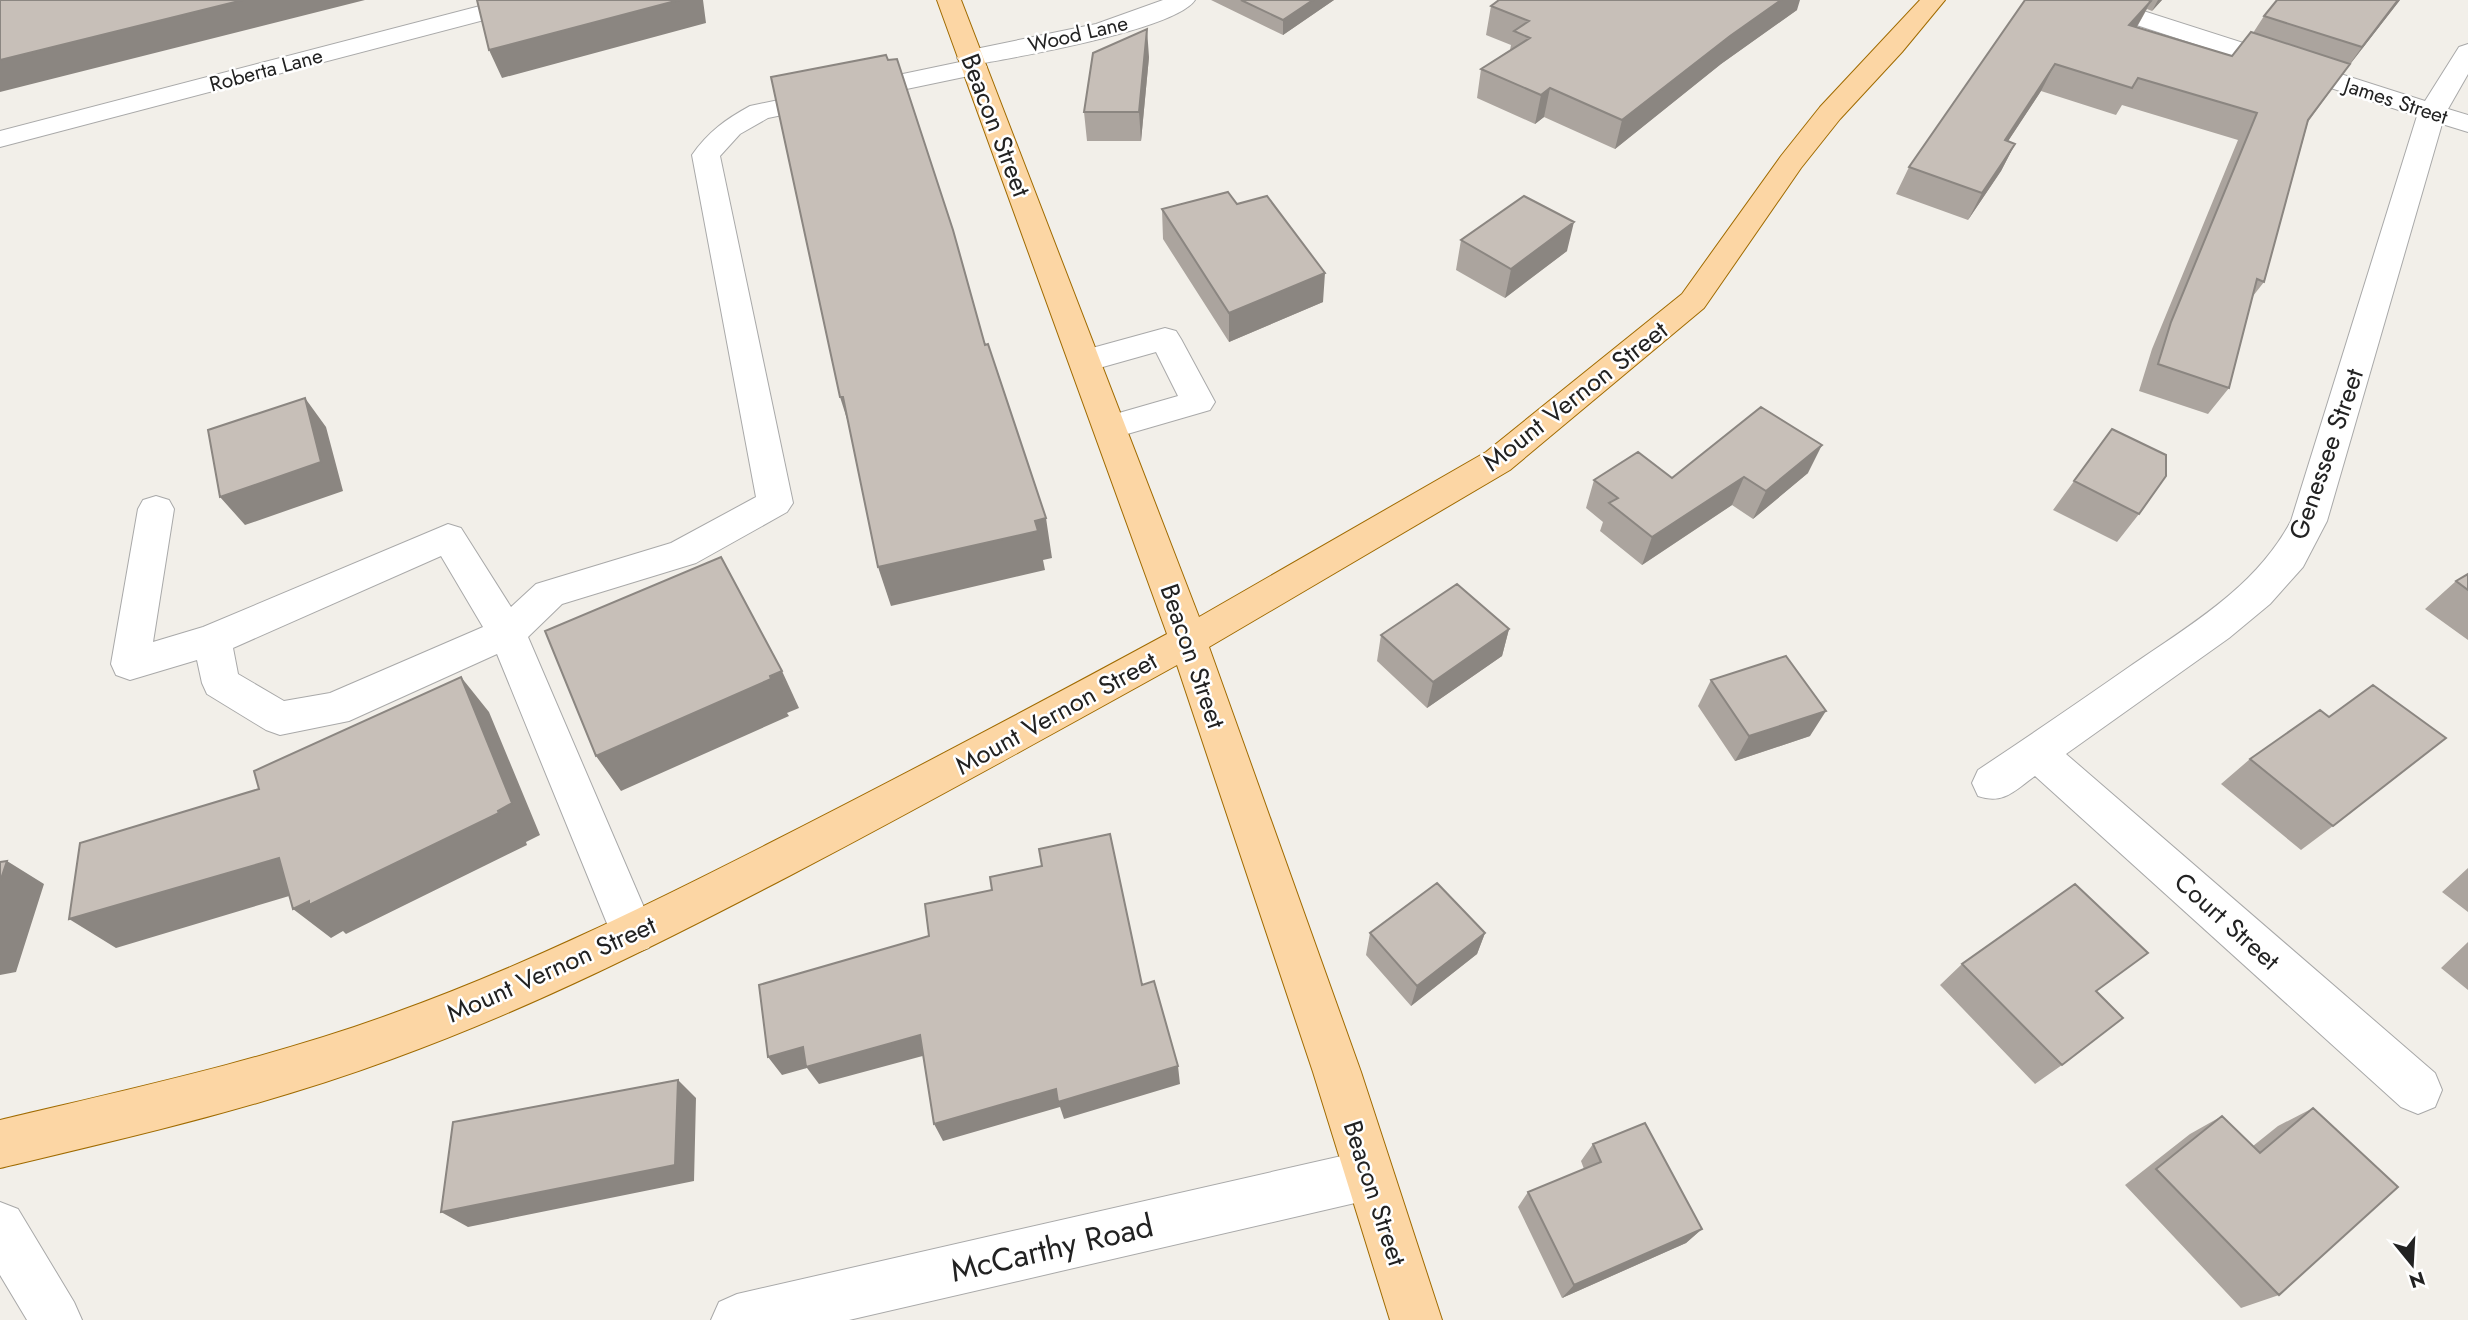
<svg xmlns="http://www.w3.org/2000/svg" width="2468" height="1320" viewBox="0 0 2468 1320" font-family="Jost,sans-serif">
	<rect width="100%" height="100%" fill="#f2efe9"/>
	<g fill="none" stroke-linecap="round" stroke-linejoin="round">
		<defs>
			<path id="minor" d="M 503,0 L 544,0 L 541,5 L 0,147 L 0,131 Z
				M 1163,0 L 1195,0 C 1176,29 1023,56 984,63 L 987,67 L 983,73 L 768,118 L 740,134 L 720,156 L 793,503 L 787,512 L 696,563 L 562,604 L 528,637 L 655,933 L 649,948 L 633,954 L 617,948 L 497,654 L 349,721 L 280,735 L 266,730 L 207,694 L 202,683 L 197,660 L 130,680 L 116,675 L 111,664 L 138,509 L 143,500 L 156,496 L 169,500 L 174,509 L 153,642 L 203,627 L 448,524 L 461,528 L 511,607 L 536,584 L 671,543 L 756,497 L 692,155 C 708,132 726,119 750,106 L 960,62 L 957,58 L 961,52 L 1096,24 ZM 441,556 L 483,627 L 330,693 L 284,701 L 238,674 L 233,648 Z
				M 2072,0 L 2109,0 L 2425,101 L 2459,47 L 2468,44 L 2468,74 L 2448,109 L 2468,115 L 2468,132 L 2442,124 L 2327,521 L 2303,567 L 2270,604 L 2229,638 L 2066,754 L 2435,1073 L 2442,1090 L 2435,1107 L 2418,1114 L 2401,1107 L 2035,776 C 2015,790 2004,805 1978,796 L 1972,783 L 1978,770 C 2029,736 2079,702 2129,667 C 2190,625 2256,587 2291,521 L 2417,116 L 2075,5 Z
				M 1165,328 L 1176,331 L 1181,339 L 1215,402 L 1210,410 L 1110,439 L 1098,435 L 1093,427 L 1098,419 L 1178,396 L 1156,352 L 1085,372 L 1074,369 L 1069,361 L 1074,353 Z
				M 1368,1150 L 1385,1158 L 1393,1175 L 1385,1192 L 1368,1200 L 849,1320 L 711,1320 L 719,1302 L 737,1294 Z
				M 0,1202 L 18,1209 L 74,1302 L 82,1320 L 27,1320 L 0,1275 Z"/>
			<path id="major" d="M 937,0 L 961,0 L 1199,617 L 1486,452 L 1682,294 L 1781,156 L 1820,107 L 1920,0 L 1945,0 L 1902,52 L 1840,119 L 1801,168 L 1704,308 L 1510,470 L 1209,647 L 1361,1072 L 1442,1320 L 1390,1320 L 1313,1072 L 1177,665 C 1049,736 921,807 791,875 C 661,943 530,1009 392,1059 C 265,1106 131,1137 0,1168 L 0,1120 C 130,1089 269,1059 394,1013 C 522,967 644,907 766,845 C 900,777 1034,706 1167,634 Z"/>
		</defs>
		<use href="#minor" stroke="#a9a9a9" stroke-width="2"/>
		<use href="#major" stroke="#a06b00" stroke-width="2"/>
		<use href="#minor" fill="#fff" fill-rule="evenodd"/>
		<use href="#major" fill="#fcd6a4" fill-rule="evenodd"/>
	</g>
	<path fill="#aba49e" d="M 1211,0 L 1334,0 L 1283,35 Z
		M 2025,0 L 2162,0 L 2152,11 L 2147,9 L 2137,27 L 2232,56 L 2253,33 L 2264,16 L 2277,0 L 2400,0 L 2344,72 L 2308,122 L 2264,282 L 2253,296 L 2229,388 L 2208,414 L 2139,391 L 2152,349 L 2238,140 L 2122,105 L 2116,115 L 2041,91 L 2008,141 L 2015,144 L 2001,171 L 1968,220 L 1896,194 L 1909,167 Z
		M 1491,6 L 1797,10 L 1721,64 L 1615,149 L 1544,117 L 1535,124 L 1477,98 L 1481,69 L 1510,50 L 1511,45 L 1486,35 Z
		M 1149,57 L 1141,141 L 1087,141 L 1084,112 Z
		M 1237,204 L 1323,302 L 1229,342 L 1163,239 L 1162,209 Z
		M 1461,240 L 1567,251 L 1505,298 L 1456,270 Z
		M 2112,429 L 2139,514 L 2117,542 L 2053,510 Z
		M 1808,473 L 1753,519 L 1732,505 L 1642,565 L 1600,531 L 1603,522 L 1586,508 L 1594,480 Z
		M 2468,574 L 2468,640 L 2425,609 L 2456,581 Z
		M 1509,629 L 1502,656 L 1427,708 L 1377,661 L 1381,635 Z
		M 1711,680 L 1810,736 L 1735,761 L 1698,706 Z
		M 2250,759 L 2333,826 L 2301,850 L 2221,784 Z
		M 2468,868 L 2468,912 L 2442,892 Z
		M 1370,933 L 1485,933 L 1477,954 L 1411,1006 L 1366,955 Z
		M 2468,942 L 2468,990 L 2441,968 Z
		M 1962,964 L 2062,1065 L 2035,1084 L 1940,985 Z
		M 2313,1108 L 2279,1295 L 2241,1308 L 2125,1185 L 2190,1134 L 2222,1116 L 2253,1146 L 2278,1126 Z
		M 1593,1144 L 1702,1229 L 1686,1243 L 1562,1298 L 1518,1207 L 1528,1192 L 1584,1169 L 1581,1161 Z"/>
	<path fill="#8b8681" d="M 243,0 L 365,0 L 0,92 L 0,60 Z
		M 679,0 L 703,0 L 706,23 L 502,78 L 489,50 Z
		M 1313,0 L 1334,0 L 1283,35 L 1283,20 Z
		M 1781,0 L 1800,0 L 1797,10 L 1721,64 L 1615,149 L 1622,120 L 1730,36 Z
		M 2158,0 L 2162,0 L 2152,11 Z
		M 2398,0 L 2400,0 L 2344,72 L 2362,47 Z
		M 2151,1 L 2136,28 L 2129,25 Z
		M 1147,29 L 1149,57 L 1141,141 L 1139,112 Z
		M 2055,64 L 2041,91 L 1991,167 L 2005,140 Z
		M 1550,88 L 1544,117 L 1535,124 L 1541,95 Z
		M 2015,144 L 2001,171 L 1968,220 L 1982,193 Z
		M 1574,222 L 1567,251 L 1505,298 L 1511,269 Z
		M 1325,273 L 1323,302 L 1229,342 L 1229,313 Z
		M 840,397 L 843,397 L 853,438 Z
		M 305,398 L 326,427 L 343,491 L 245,525 L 220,497 Z
		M 1822,445 L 1808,473 L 1753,519 L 1766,491 Z
		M 1744,477 L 1732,505 L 1642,565 L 1652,537 Z
		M 1046,518 L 1052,558 L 1043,560 L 1045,570 L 891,606 L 878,567 Z
		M 1509,629 L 1502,656 L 1427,708 L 1433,682 Z
		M 782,671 L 799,708 L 787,713 L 789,716 L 621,791 L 596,756 Z
		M 461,677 L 489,712 L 540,835 L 526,842 L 527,845 L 346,934 L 343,931 L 331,938 L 293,909 Z
		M 1826,711 L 1810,736 L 1735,761 L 1749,736 Z
		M 279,858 L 316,888 L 116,948 L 69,919 Z
		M 7,861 L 44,884 L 16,972 L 0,975 L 0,882 Z
		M 1485,933 L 1477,954 L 1411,1006 L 1417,986 Z
		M 920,1035 L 930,1054 L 819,1084 L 807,1068 L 782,1075 L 768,1057 L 803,1047 Z
		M 1178,1066 L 1180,1084 L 1064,1119 L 1060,1107 L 943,1141 L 934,1124 L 1056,1089 Z
		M 678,1080 L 696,1098 L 694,1181 L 468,1227 L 441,1212 Z
		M 1702,1229 L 1686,1243 L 1562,1298 L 1574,1285 Z"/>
	<path fill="#c7bfb8" stroke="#8b8681" stroke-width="2" d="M 0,0 L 243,0 L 0,60 Z
		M 477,0 L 679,0 L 489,50 Z
		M 1241,0 L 1313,0 L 1283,20 Z
		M 1499,0 L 1781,0 L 1730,36 L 1622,120 L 1550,88 L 1541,95 L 1481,69 L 1530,38 L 1514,31 L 1529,21 L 1491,6 Z
		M 2025,0 L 2148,0 L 2151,1 L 2129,25 L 2232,56 L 2251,32 L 2350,64 L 2308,120 L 2264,282 L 2257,279 L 2229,388 L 2158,364 L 2171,322 L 2257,113 L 2138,78 L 2132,88 L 2055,64 L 2005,140 L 2015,144 L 1982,193 L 1909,167 Z
		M 2277,0 L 2398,0 L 2362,47 L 2264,16 Z
		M 1147,29 L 1139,112 L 1084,112 L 1093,53 Z
		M 886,55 L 888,60 L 897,59 L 953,230 L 985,345 L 988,344 L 1046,518 L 1035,521 L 1038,531 L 878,567 L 843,397 L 840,397 L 771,77 Z
		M 1228,192 L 1237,204 L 1267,196 L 1325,273 L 1229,313 L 1162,209 Z
		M 1524,196 L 1574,222 L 1511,269 L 1461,240 Z
		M 305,398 L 321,462 L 220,497 L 208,430 Z
		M 1761,407 L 1822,445 L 1766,491 L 1744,477 L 1652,537 L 1609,503 L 1618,498 L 1594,480 L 1638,452 L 1672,478 Z
		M 2112,429 L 2166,455 L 2166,476 L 2139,514 L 2074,481 Z
		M 721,557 L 782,671 L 770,676 L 771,679 L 596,756 L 545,631 Z
		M 2468,574 L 2468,590 L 2456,581 Z
		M 1457,584 L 1509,629 L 1433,682 L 1381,635 Z
		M 1786,656 L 1826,711 L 1749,736 L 1711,680 Z
		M 461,677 L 512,803 L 498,811 L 499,813 L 309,905 L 309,901 L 293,909 L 279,858 L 69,919 L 80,843 L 259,789 L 254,771 Z
		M 2373,685 L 2446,738 L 2333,826 L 2250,759 L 2320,710 L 2329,717 Z
		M 1110,834 L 1142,985 L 1154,981 L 1178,1066 L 1058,1102 L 1056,1089 L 934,1124 L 920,1035 L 806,1067 L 803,1047 L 768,1057 L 759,985 L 929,936 L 925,904 L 992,890 L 990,877 L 1042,866 L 1039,849 Z
		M 7,861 L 0,882 L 0,862 Z
		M 1437,883 L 1485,933 L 1417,986 L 1370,933 Z
		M 2075,884 L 2148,953 L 2096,991 L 2123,1018 L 2062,1065 L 1962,964 Z
		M 678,1080 L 675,1165 L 441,1212 L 453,1122 Z
		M 2313,1108 L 2398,1187 L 2279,1295 L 2156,1169 L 2222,1116 L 2260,1153 Z
		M 1645,1123 L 1702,1229 L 1574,1285 L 1528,1192 L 1601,1162 L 1593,1144 Z"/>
	<g text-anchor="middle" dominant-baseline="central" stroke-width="5" stroke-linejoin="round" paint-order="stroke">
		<g font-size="21" fill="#222" stroke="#fff">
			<text transform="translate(1078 34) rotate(-13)">Wood Lane</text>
			<text transform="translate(266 70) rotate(-15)">Roberta Lane</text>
			<text transform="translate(2396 101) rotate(18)">James Street</text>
		</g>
		<g font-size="26" fill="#222" stroke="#fff">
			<text transform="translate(996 125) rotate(69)">Beacon Street</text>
			<text transform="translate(1575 396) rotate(-38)">Mount Vernon Street</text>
			<text transform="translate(2326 454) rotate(-71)">Genessee Street</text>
			<text transform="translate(1193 656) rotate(71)">Beacon Street</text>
			<text transform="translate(1056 713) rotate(-29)">Mount Vernon Street</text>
			<text transform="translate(2227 921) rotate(42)">Court Street</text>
			<text transform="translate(551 969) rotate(-24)">Mount Vernon Street</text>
			<text transform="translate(1375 1193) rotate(72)">Beacon Street</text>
		</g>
		<g font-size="32" fill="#222" stroke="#fff">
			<text transform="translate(1052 1248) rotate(-13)">McCarthy Road</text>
		</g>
	</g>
	<g transform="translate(2412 1264) rotate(162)" stroke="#ffffff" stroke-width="5" paint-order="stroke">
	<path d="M0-5L12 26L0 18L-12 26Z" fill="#222222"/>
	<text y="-10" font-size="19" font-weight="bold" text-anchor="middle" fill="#222222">N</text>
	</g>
</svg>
